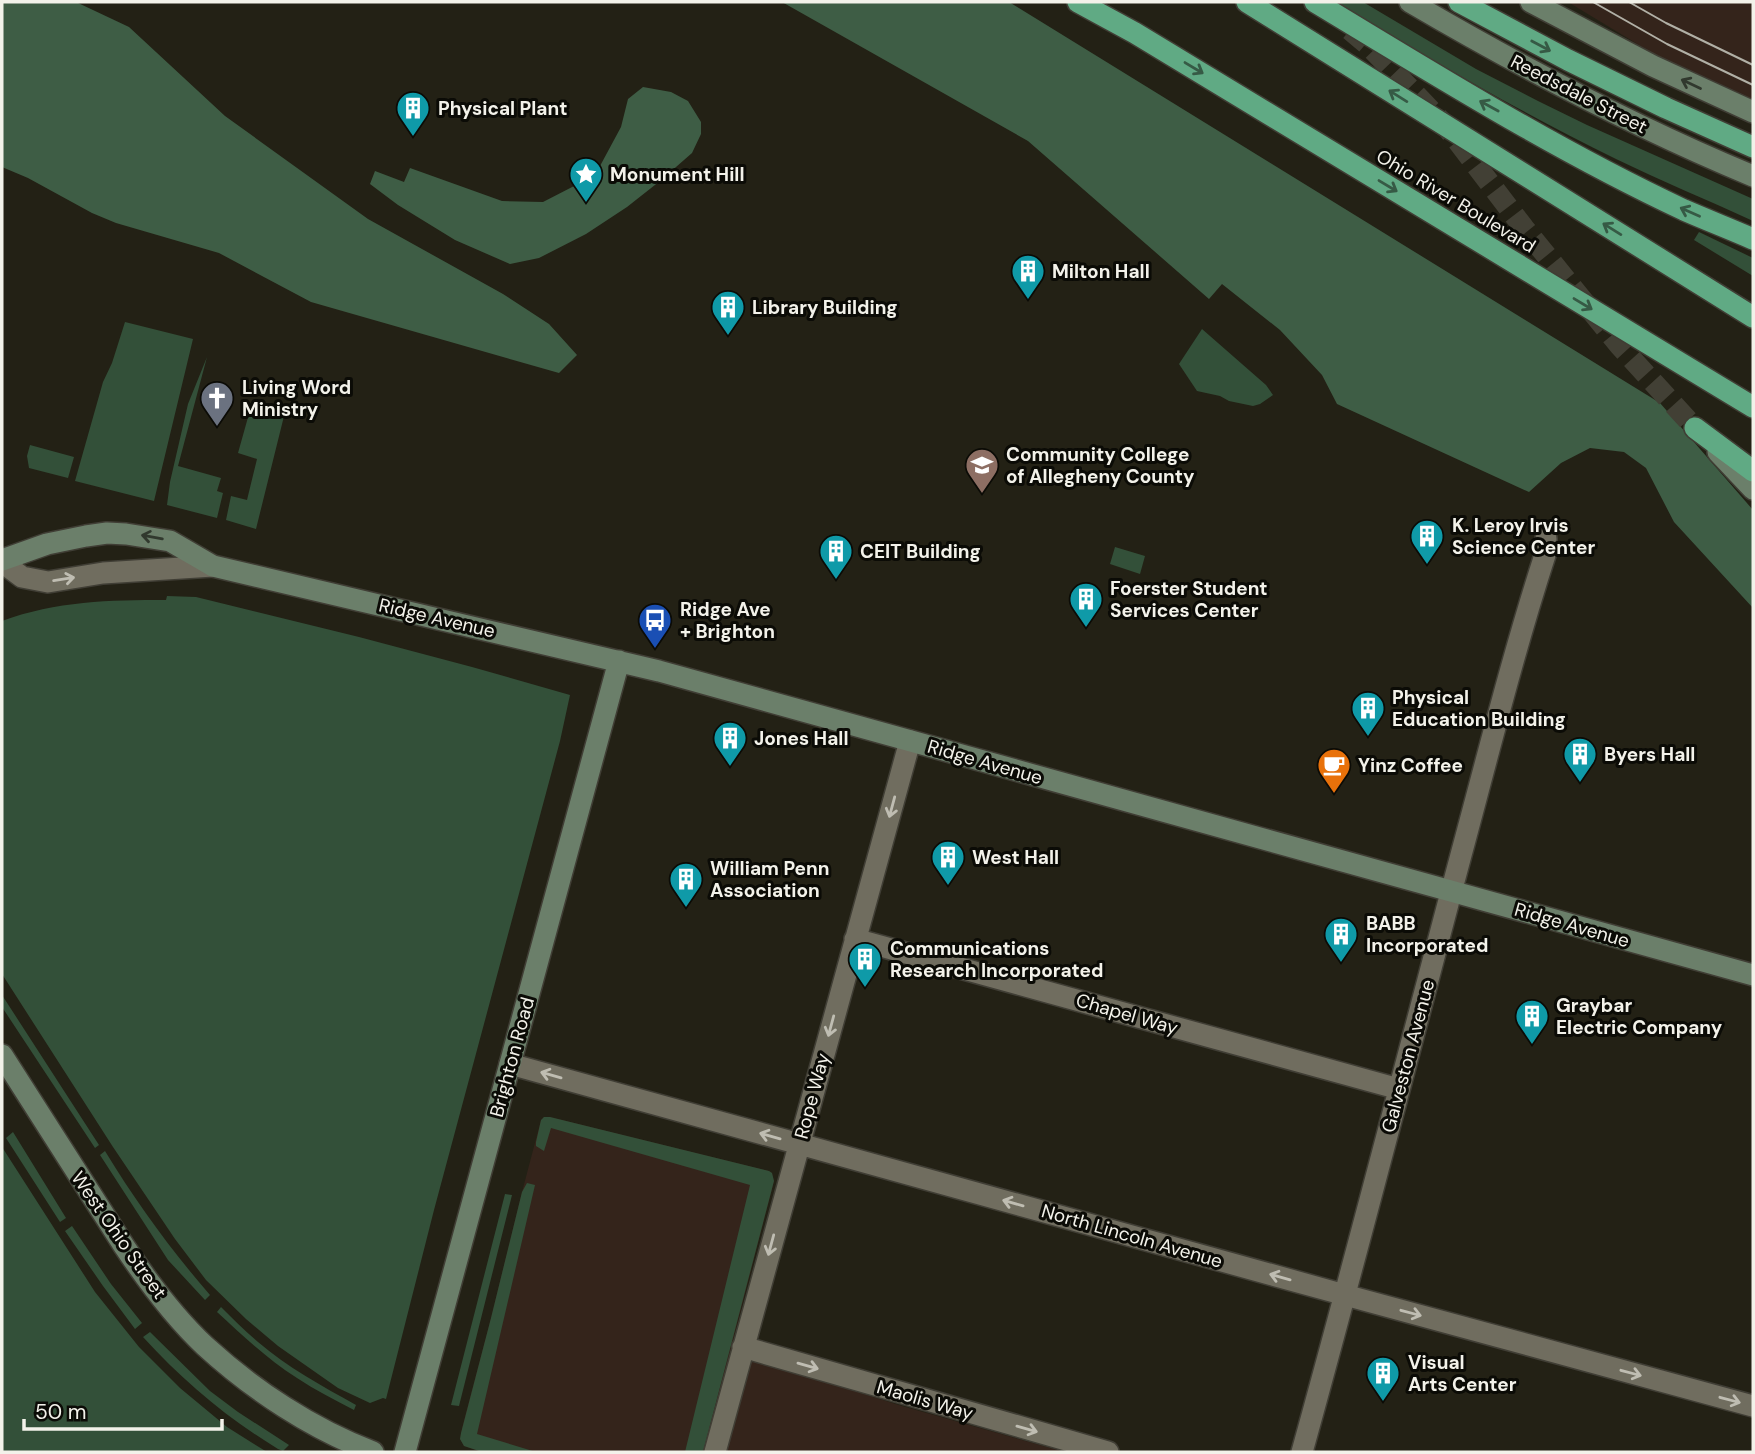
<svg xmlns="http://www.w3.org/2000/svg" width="1755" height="1454" viewBox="0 0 1755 1454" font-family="'DM Sans',sans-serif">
	<rect width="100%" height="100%" fill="#232115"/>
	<path fill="#34241b" d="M 1568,2 L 1753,2 L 1753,104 L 1667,62 Z
		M 544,1117 L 550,1117 L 769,1171 L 772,1173 L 774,1181 L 730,1352 L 902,1406 L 1065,1452 L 482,1452 L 464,1446 L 460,1439 L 462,1428 L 491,1318 L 522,1192 L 541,1120 Z"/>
	<path fill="#335039" d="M 1336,2 L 1363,2 L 1476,69 L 1538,101 L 1587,125 L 1753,199 L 1753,221 C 1708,200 1661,181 1616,159 C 1520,112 1427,58 1336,2 Z
		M 1699,232 L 1753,258 L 1753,276 L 1694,240 Z
		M 125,322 L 193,339 L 154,501 L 75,481 L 103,382 L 112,363 Z
		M 1202,329 L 1266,385 L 1273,395 L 1260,404 L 1253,406 L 1229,401 L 1220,396 L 1197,391 L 1179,364 Z
		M 207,357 L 178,466 L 221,478 L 217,491 L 223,493 L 217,518 L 167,505 L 170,482 L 188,404 Z
		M 252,403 C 264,406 274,409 287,404 L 256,529 L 226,520 L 231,496 L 247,500 L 257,459 L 238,453 Z
		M 30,445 L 74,457 L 68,478 L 29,468 L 27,456 Z
		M 1115,547 L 1145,556 L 1140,574 L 1110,564 Z
		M 167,596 L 196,597 L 359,637 L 472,667 L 570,695 L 560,741 L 434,1210 L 386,1399 L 383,1398 L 370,1403 L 338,1388 L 278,1346 L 246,1319 L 206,1280 L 175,1239 L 113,1147 L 2,974 L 2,621 C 56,601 110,600 166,600 Z
		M 2,995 L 99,1145 L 95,1148 L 2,1007 Z
		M 544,1117 L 550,1117 L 769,1171 L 772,1173 L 774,1181 L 703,1452 L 685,1452 L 750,1185 L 551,1128 L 544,1151 L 536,1146 L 536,1142 L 541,1120 Z
		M 13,1132 L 66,1218 L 60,1222 L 6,1138 Z
		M 2,1147 L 95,1292 L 139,1347 L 180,1388 L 227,1427 L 267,1452 L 2,1452 Z
		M 105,1151 C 136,1202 171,1250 210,1295 L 205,1300 L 168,1260 L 100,1155 Z
		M 527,1183 L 535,1185 L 477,1434 L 536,1452 L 482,1452 L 464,1446 L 460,1439 L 461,1433 L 491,1318 L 522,1192 Z
		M 505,1194 L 512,1195 L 459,1406 L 451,1405 Z
		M 72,1226 L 111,1284 L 142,1323 L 135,1329 L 103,1286 L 65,1231 Z
		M 221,1307 C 233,1319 245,1331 258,1342 C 287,1367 322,1386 356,1405 L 354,1410 C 335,1400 315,1390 297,1378 C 267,1359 242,1335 217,1312 Z
		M 150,1332 L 210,1391 L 238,1412 L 289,1445 L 283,1451 L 278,1449 C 227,1418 183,1381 143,1337 Z"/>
	<path fill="#3e5d45" d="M 2,2 L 76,2 L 129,27 L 225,116 L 368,219 L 503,294 L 549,324 L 577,355 L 559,373 L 311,302 L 219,253 L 116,223 L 92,213 L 28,178 L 2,167 Z
		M 782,2 L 1009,2 L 1660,403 L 1753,510 L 1753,608 L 1674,522 L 1646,468 L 1624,452 L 1590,448 L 1561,463 L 1529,492 L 1337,404 L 1322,375 L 1280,330 L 1222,284 L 1209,299 L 1028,141 Z
		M 643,87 L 671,92 L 688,101 L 701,122 L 701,134 L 692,153 L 660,181 L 627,207 L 586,234 L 539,258 L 510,264 L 455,240 L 398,205 L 370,184 L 375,171 L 404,182 L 410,168 L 502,201 L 543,202 L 578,184 L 600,166 L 621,127 L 628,99 Z"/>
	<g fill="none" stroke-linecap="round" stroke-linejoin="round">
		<path stroke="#424035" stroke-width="21" stroke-dasharray="21 10" stroke-linecap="butt" d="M 1350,30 L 1369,46 L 1446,126 L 1524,228 L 1619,345 L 1695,428"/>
		<defs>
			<path id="street" d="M 2,562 L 22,577 L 48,582 L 103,573 L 213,566
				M 855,939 L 1399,1089
				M 510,1064 L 1345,1295 L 1753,1406
				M 743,1347 L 1108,1452
				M 715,1452 L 910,741
				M 1302,1452 C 1357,1254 1408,1054 1461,855 C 1488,755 1513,654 1545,555 L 1544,547 L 1546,539"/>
			<path id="secondary" d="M 1410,2 C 1521,67 1635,127 1753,176
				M 1531,2 L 1653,66 L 1753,112
				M 1718,452 L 1753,489
				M 2,560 L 47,544 L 86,536 L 107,533 L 126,534 L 170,541 L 213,566 L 659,671 L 1753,975
				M 2,1055 L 124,1246 C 148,1282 174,1317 205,1346 C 253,1390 312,1429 373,1452
				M 405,1452 L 619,661"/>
			<path id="highway" d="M 1078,2 L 1135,33 L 1753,407
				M 1247,2 L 1753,317
				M 1315,2 C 1436,75 1556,150 1684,210 C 1707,220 1730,229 1753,239
				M 1459,2 L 1568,60 L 1666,108 L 1753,147
				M 1695,428 L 1753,471"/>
		</defs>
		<use href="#street" stroke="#403e35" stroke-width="24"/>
		<use href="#secondary" stroke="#403e35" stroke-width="24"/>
		<use href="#highway" stroke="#403e35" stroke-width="24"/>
		<use href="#street" stroke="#706d5f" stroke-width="21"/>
		<use href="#secondary" stroke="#6b7f6a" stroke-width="21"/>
		<use href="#highway" stroke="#60aa84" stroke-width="21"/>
		<path stroke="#b1b0a6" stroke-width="2" d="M 1593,2 L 1667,44 L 1753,85
			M 1629,2 L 1666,23 L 1753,65"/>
	</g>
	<defs><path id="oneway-shaft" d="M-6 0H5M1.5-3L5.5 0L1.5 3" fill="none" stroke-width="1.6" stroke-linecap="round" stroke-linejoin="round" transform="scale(1.75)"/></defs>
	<g stroke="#365a45">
		<use href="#oneway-shaft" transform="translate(1541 46) rotate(28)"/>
		<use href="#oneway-shaft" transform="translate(1194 68) rotate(31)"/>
		<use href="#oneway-shaft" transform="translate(1398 96) rotate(-148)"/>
		<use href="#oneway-shaft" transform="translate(1489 106) rotate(-151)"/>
		<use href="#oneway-shaft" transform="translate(1388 186) rotate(31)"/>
		<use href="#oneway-shaft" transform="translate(1690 212) rotate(-156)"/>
		<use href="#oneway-shaft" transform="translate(1612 229) rotate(-148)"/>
		<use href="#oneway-shaft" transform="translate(1583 304) rotate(31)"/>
	</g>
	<g stroke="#31392e">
		<use href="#oneway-shaft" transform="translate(1691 84) rotate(-155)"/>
		<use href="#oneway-shaft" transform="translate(152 537) rotate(-170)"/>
	</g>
	<g stroke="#bfbdb2">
		<use href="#oneway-shaft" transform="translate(64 579) rotate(-9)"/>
		<use href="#oneway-shaft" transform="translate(892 807) rotate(105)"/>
		<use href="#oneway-shaft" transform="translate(831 1026) rotate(105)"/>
		<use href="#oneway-shaft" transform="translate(551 1075) rotate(-164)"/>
		<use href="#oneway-shaft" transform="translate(770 1136) rotate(-164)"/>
		<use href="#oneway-shaft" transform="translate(1013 1203) rotate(-164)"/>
		<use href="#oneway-shaft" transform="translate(771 1245) rotate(105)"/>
		<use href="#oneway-shaft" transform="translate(1280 1277) rotate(-164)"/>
		<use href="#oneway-shaft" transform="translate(1411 1313) rotate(15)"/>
		<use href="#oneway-shaft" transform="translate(808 1366) rotate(16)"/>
		<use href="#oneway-shaft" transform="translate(1631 1373) rotate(15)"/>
		<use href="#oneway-shaft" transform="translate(1730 1400) rotate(15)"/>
		<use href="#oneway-shaft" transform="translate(1027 1429) rotate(16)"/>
	</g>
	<defs>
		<symbol id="building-pin" viewBox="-11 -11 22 30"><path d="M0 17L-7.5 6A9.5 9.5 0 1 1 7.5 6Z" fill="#0f9aa8" stroke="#0b0b06"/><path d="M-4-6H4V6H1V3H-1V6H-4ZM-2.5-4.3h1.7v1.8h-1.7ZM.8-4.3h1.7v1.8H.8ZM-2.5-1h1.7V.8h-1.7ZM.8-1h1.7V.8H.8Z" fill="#fff"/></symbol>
		<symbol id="sight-pin" viewBox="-11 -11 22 30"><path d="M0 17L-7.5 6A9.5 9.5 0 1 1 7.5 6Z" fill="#0f9aa8" stroke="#0b0b06"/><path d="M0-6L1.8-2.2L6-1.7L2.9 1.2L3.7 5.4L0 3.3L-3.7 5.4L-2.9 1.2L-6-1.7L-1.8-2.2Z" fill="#fff"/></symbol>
		<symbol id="church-pin" viewBox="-11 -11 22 30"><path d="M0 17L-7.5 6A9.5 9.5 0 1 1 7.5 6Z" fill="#6b7280" stroke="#0b0b06"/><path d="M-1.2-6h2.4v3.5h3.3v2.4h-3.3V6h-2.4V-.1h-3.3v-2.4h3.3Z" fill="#fff"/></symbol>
		<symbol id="university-pin" viewBox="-11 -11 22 30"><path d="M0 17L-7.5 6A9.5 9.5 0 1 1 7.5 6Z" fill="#8d6e63" stroke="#0b0b06"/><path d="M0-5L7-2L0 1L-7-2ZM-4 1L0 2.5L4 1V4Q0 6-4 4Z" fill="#fff"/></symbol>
		<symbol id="bus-pin" viewBox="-11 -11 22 30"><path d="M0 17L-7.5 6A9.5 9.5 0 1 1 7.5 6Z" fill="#1a4fb4" stroke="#0b0b06"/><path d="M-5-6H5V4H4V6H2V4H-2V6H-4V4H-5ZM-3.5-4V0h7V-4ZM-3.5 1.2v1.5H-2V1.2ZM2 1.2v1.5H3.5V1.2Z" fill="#fff"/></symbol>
		<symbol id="cafe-pin" viewBox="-11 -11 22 30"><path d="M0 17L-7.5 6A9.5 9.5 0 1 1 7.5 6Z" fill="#e8710a" stroke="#0b0b06"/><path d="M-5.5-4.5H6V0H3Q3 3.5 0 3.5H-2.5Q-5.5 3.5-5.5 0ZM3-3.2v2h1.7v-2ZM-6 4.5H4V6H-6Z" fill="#fff"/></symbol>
	</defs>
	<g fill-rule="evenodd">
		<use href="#building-pin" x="394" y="89" width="38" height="52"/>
		<use href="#sight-pin" x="567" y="155" width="38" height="52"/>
		<use href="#building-pin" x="1009" y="252" width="38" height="52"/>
		<use href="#building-pin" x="709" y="288" width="38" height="52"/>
		<use href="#church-pin" x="198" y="379" width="38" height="52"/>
		<use href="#university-pin" x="963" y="446" width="38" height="52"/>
		<use href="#building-pin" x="1408" y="517" width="38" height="52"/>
		<use href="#building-pin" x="817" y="532" width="38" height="52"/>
		<use href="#building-pin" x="1067" y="580" width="38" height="52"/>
		<use href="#bus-pin" x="636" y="601" width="38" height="52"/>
		<use href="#building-pin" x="1349" y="689" width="38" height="52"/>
		<use href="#building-pin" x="711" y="719" width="38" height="52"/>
		<use href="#building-pin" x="1561" y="735" width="38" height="52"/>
		<use href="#cafe-pin" x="1315" y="746" width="38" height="52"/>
		<use href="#building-pin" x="929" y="838" width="38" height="52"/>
		<use href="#building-pin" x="667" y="860" width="38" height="52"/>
		<use href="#building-pin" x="1322" y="915" width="38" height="52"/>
		<use href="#building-pin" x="846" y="940" width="38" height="52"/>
		<use href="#building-pin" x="1513" y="997" width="38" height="52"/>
		<use href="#building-pin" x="1364" y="1354" width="38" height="52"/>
	</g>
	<g text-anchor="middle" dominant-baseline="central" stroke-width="6" stroke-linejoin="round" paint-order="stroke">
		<g font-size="19" fill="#f3f2ea" stroke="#0b0b06">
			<text transform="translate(1579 94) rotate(27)">Reedsdale Street</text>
			<text transform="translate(1456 201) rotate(31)">Ohio River Boulevard</text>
			<text transform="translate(437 618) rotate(13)">Ridge Avenue</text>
			<text transform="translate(985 762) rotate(16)">Ridge Avenue</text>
			<text transform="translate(1572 925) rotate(16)">Ridge Avenue</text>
			<text transform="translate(1127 1014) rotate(16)">Chapel Way</text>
			<text transform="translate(1408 1056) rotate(-75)">Galveston Avenue</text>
			<text transform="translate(512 1057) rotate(-75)">Brighton Road</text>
			<text transform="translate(812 1096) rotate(-75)">Rope Way</text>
			<text transform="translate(119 1235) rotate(55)">West Ohio Street</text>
			<text transform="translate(1132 1236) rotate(16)">North Lincoln Avenue</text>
			<text transform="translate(925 1400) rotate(16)">Maolis Way</text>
		</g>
		<g font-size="19" font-weight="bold" fill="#f3f2ea" stroke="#0b0b06" text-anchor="start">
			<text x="438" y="108">Physical Plant</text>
			<text x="610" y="174">Monument Hill</text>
			<text x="1052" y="271">Milton Hall</text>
			<text x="752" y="307">Library Building</text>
			<text x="242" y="387">Living Word<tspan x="242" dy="22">Ministry</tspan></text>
			<text x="1006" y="454">Community College<tspan x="1006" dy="22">of Allegheny County</tspan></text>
			<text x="1452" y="525">K. Leroy Irvis<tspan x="1452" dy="22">Science Center</tspan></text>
			<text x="860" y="551">CEIT Building</text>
			<text x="1110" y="588">Foerster Student<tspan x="1110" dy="22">Services Center</tspan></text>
			<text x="680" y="609">Ridge Ave<tspan x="680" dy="22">+ Brighton</tspan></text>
			<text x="1392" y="697">Physical<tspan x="1392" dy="22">Education Building</tspan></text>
			<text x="754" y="738">Jones Hall</text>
			<text x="1604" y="754">Byers Hall</text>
			<text x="1358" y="765">Yinz Coffee</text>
			<text x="972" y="857">West Hall</text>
			<text x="710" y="868">William Penn<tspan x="710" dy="22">Association</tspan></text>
			<text x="1366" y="923">BABB<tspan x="1366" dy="22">Incorporated</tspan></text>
			<text x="890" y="948">Communications<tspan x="890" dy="22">Research Incorporated</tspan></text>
			<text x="1556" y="1005">Graybar<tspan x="1556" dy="22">Electric Company</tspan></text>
			<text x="1408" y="1362">Visual<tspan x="1408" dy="22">Arts Center</tspan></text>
		</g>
	</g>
	<rect width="1755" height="1454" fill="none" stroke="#f3f2ea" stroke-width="7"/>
	<path d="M24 1419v10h198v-10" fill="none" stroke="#f3f2ea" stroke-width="3.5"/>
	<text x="35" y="1419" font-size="21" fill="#f3f2ea" stroke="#0b0b06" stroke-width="5" paint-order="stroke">50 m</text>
</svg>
